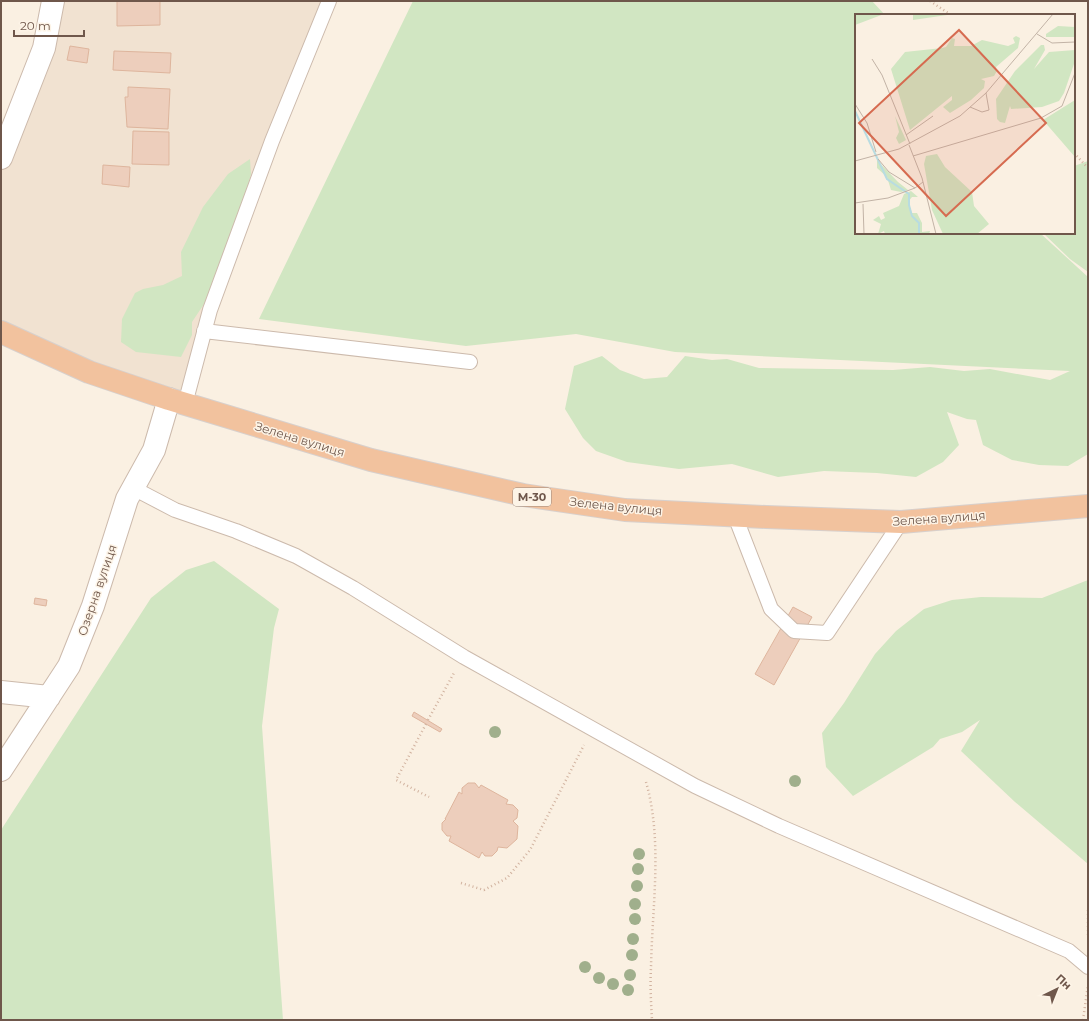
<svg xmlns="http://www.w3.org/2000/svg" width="1089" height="1021" viewBox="0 0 1089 1021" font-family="Montserrat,sans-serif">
	<rect width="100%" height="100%" fill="#faf0e2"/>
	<path fill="#f1e2d1" d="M 53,1 L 329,1 L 272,141 L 185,404 L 1,332 L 1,158 Z"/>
	<path fill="#d1e6c2" d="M 413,1 L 872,1 L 885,15 L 856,15 L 856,233 L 1040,233 L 1088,277 L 1088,454 L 1068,466 L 1039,465 L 1012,460 L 983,445 L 976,420 L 967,419 L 947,412 L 959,445 L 943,462 L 916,477 L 877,473 L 824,471 L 778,477 L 732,464 L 679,469 L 627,462 L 596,451 L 583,438 L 565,409 L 574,366 L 602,356 L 620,370 L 644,379 L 667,377 L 685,356 L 712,360 L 727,359 L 759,368 L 893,370 L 930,367 L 964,371 L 990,369 L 1050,380 L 1070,371 L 675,352 L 576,334 L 466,346 L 259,319 Z
		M 250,159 L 251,174 L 243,204 L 220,268 L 204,304 L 192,322 L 192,335 L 181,357 L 136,352 L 121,342 L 122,319 L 135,293 L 143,289 L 163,285 L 182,276 L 181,252 L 203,207 L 228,174 Z
		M 1088,161 L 1088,272 L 1070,259 L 1043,233 L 1074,233 L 1074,166 Z
		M 214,561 L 279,609 L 274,628 L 262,726 L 283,1020 L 1,1020 L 1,830 L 151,598 L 186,570 Z
		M 1088,580 L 1088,864 L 1015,802 L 961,751 L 980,720 L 962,732 L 940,739 L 933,747 L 853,796 L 826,767 L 822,733 L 844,703 L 875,654 L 896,631 L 924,609 L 952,600 L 981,597 L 1042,598 Z"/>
	<path fill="#edcebc" stroke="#deb59d" d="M 117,1 L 160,1 L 160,25 L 117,26 Z
		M 70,46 L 89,49 L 87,63 L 67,60 Z
		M 114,51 L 171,53 L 170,73 L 113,70 Z
		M 128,87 L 170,89 L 168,129 L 127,127 L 125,97 L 128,97 Z
		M 133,131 L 169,132 L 169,165 L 132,164 Z
		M 103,165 L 130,167 L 129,187 L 102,184 Z
		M 35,598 L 47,600 L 46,606 L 34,604 Z
		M 793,607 L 812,617 L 774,685 L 755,674 Z
		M 414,712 L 442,729 L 440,732 L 412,716 Z
		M 468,783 L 475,783 L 479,788 L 481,785 L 508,800 L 506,804 L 513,805 L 518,810 L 517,818 L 513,821 L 518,826 L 517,839 L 507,848 L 498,847 L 497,851 L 492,856 L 485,856 L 482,852 L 479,858 L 449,841 L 451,836 L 447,836 L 442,830 L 442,823 L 446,819 L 445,819 L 459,792 L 462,794 L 462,788 Z"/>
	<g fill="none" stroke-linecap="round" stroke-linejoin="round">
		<defs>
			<path id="service" d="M 204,331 L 470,362
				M 185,404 L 210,310 L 272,141 L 329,1
				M 133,488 L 175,510 L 236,531 L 296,556 L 353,588 L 464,657 L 695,786 L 779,826 L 1069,951 L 1088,967
				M 735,516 L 771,609 L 794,631 L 827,633 L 901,522"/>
			<path id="minor" d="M 1,158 L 44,48 L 53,1
				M 1,692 L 49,697
				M 1,770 L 69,666 L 93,606 L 127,499 L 154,450 L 169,399"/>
			<path id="trunk" d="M 1,332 L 89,372 L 169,399 L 371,460 L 523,495 L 625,510 L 766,517 L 901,522 L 1088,506"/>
		</defs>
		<use href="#service" stroke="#ccbaac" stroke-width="16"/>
		<use href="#minor" stroke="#ccbaac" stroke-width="24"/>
		<use href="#trunk" stroke="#d7d0cd" stroke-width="24"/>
		<path stroke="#d1b29f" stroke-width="2.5" stroke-dasharray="1 3" stroke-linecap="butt" d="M 930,1 L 951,15
			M 1074,153 L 1088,168
			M 428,720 L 454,673
			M 426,724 L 396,780 L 429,797
			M 646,782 C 663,841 652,907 651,968 C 650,985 651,1003 652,1020
			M 461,883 L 484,890 L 507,878 L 530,850 L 584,745
			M 1088,910 L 1088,937
			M 1083,1020 L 1088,985"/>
		<use href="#service" stroke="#fff" stroke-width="14"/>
		<use href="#minor" stroke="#fff" stroke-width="22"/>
		<use href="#trunk" stroke="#f2c29e" stroke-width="22"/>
	</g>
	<g fill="#a0af8c">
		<circle cx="495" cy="732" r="6"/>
		<circle cx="795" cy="781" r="6"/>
		<circle cx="639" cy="854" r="6"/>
		<circle cx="638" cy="869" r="6"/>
		<circle cx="637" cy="886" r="6"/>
		<circle cx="635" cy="904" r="6"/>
		<circle cx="635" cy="919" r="6"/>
		<circle cx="633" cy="939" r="6"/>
		<circle cx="632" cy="955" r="6"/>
		<circle cx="585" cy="967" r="6"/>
		<circle cx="630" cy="975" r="6"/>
		<circle cx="599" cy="978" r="6"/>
		<circle cx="613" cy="984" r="6"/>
		<circle cx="628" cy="990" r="6"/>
	</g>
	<g text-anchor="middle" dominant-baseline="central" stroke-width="3" stroke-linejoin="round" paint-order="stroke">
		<rect fill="#fdf4e7" stroke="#9a867a" stroke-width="1" x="513" y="488" width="38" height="18" rx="3"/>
		<g font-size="11" font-weight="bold" fill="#6f574b">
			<text x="532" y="497">М-30</text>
		</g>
		<g font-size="12" fill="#6f574b" stroke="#fdf4e7">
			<text transform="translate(300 439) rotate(17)">Зелена вулиця</text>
			<text transform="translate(616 506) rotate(6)">Зелена вулиця</text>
			<text transform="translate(939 518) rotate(-4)">Зелена вулиця</text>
			<text transform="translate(97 590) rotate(-71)">Озерна вулиця</text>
		</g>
	</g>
	<g transform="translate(855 14)">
		<rect width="220" height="220" fill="#faf0e2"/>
		<path d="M 1,0 L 29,0 L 0,11 ZM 58,0 L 99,0 L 58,6 ZM 203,12 L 220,13 L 220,23 L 191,23 L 191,20 ZM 161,22 L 165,24 L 163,34 L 141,53 L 142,57 L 139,62 L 126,65 L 130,67 L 129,74 L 116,86 L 95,99 L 88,93 L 97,86 L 97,82 L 55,116 L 36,55 L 50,38 L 87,34 L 91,33 L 97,24 L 100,25 L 99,32 L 116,32 L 127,26 L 153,32 L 160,29 L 158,24 ZM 186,31 L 189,31 L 190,36 L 179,55 L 194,38 L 220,36 L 220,47 L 209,79 L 204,87 L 187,93 L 156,95 L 155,92 L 150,109 L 145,108 L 142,105 L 141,85 L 160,57 ZM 220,86 L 220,143 L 188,106 ZM 40,102 L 51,126 L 44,130 L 41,124 L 44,118 ZM 82,140 L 90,153 L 117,178 L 119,192 L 134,210 L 122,220 L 88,220 L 77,196 L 69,150 L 71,142 ZM 22,146 L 43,168 L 53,176 L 46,178 L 36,176 L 32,163 L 22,154 ZM 56,177 L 63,183 L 57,183 L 53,188 L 57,199 L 62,199 L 67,209 L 67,218 L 75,217 L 74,220 L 30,220 L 29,217 L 23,220 L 26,210 L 18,206 L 24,202 L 26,206 L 30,204 L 28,199 L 44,192 L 49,180 Z" fill="#d1e6c2"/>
		<path fill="none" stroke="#b8dce1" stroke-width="2" d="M 0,97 L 32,165 L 54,180 L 54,191 L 57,202 L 64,209 L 64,220"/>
		<path fill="none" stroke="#c2b3a6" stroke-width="1" d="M 182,20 L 197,29 L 220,28M 17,45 L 27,61 L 55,130M 0,90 L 12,109 L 21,138M 115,93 L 127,98 L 134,96 L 131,79M 51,121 L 78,102M 54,131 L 67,164 L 81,220M 58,142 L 186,104 L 207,92 L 220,59M 23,145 L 34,158 L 60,174M 0,147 L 44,135 L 105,102 L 131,79 L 198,0M 0,189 L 33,184 L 60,174 L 68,168M 8,190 L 9,220"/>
		<path fill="#d66b50" fill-opacity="0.15" stroke="#d66b50" stroke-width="2" d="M 104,16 L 191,109 L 91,202 L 4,109 Z"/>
		<rect width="220" height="220" fill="none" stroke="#6f574b" stroke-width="2"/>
	</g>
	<rect width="1089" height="1021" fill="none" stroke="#6f574b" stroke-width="4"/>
	<g transform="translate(1057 989) rotate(43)" stroke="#fdf4e7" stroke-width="3" paint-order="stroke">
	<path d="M0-3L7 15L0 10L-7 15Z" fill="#6f574b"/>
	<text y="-6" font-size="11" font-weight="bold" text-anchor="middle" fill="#6f574b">Пн</text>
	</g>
	<path d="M14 30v6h70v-6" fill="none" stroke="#6f574b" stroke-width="2"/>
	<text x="20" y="30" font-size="12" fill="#6f574b" stroke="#fdf4e7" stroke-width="3" paint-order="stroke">20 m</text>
</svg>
